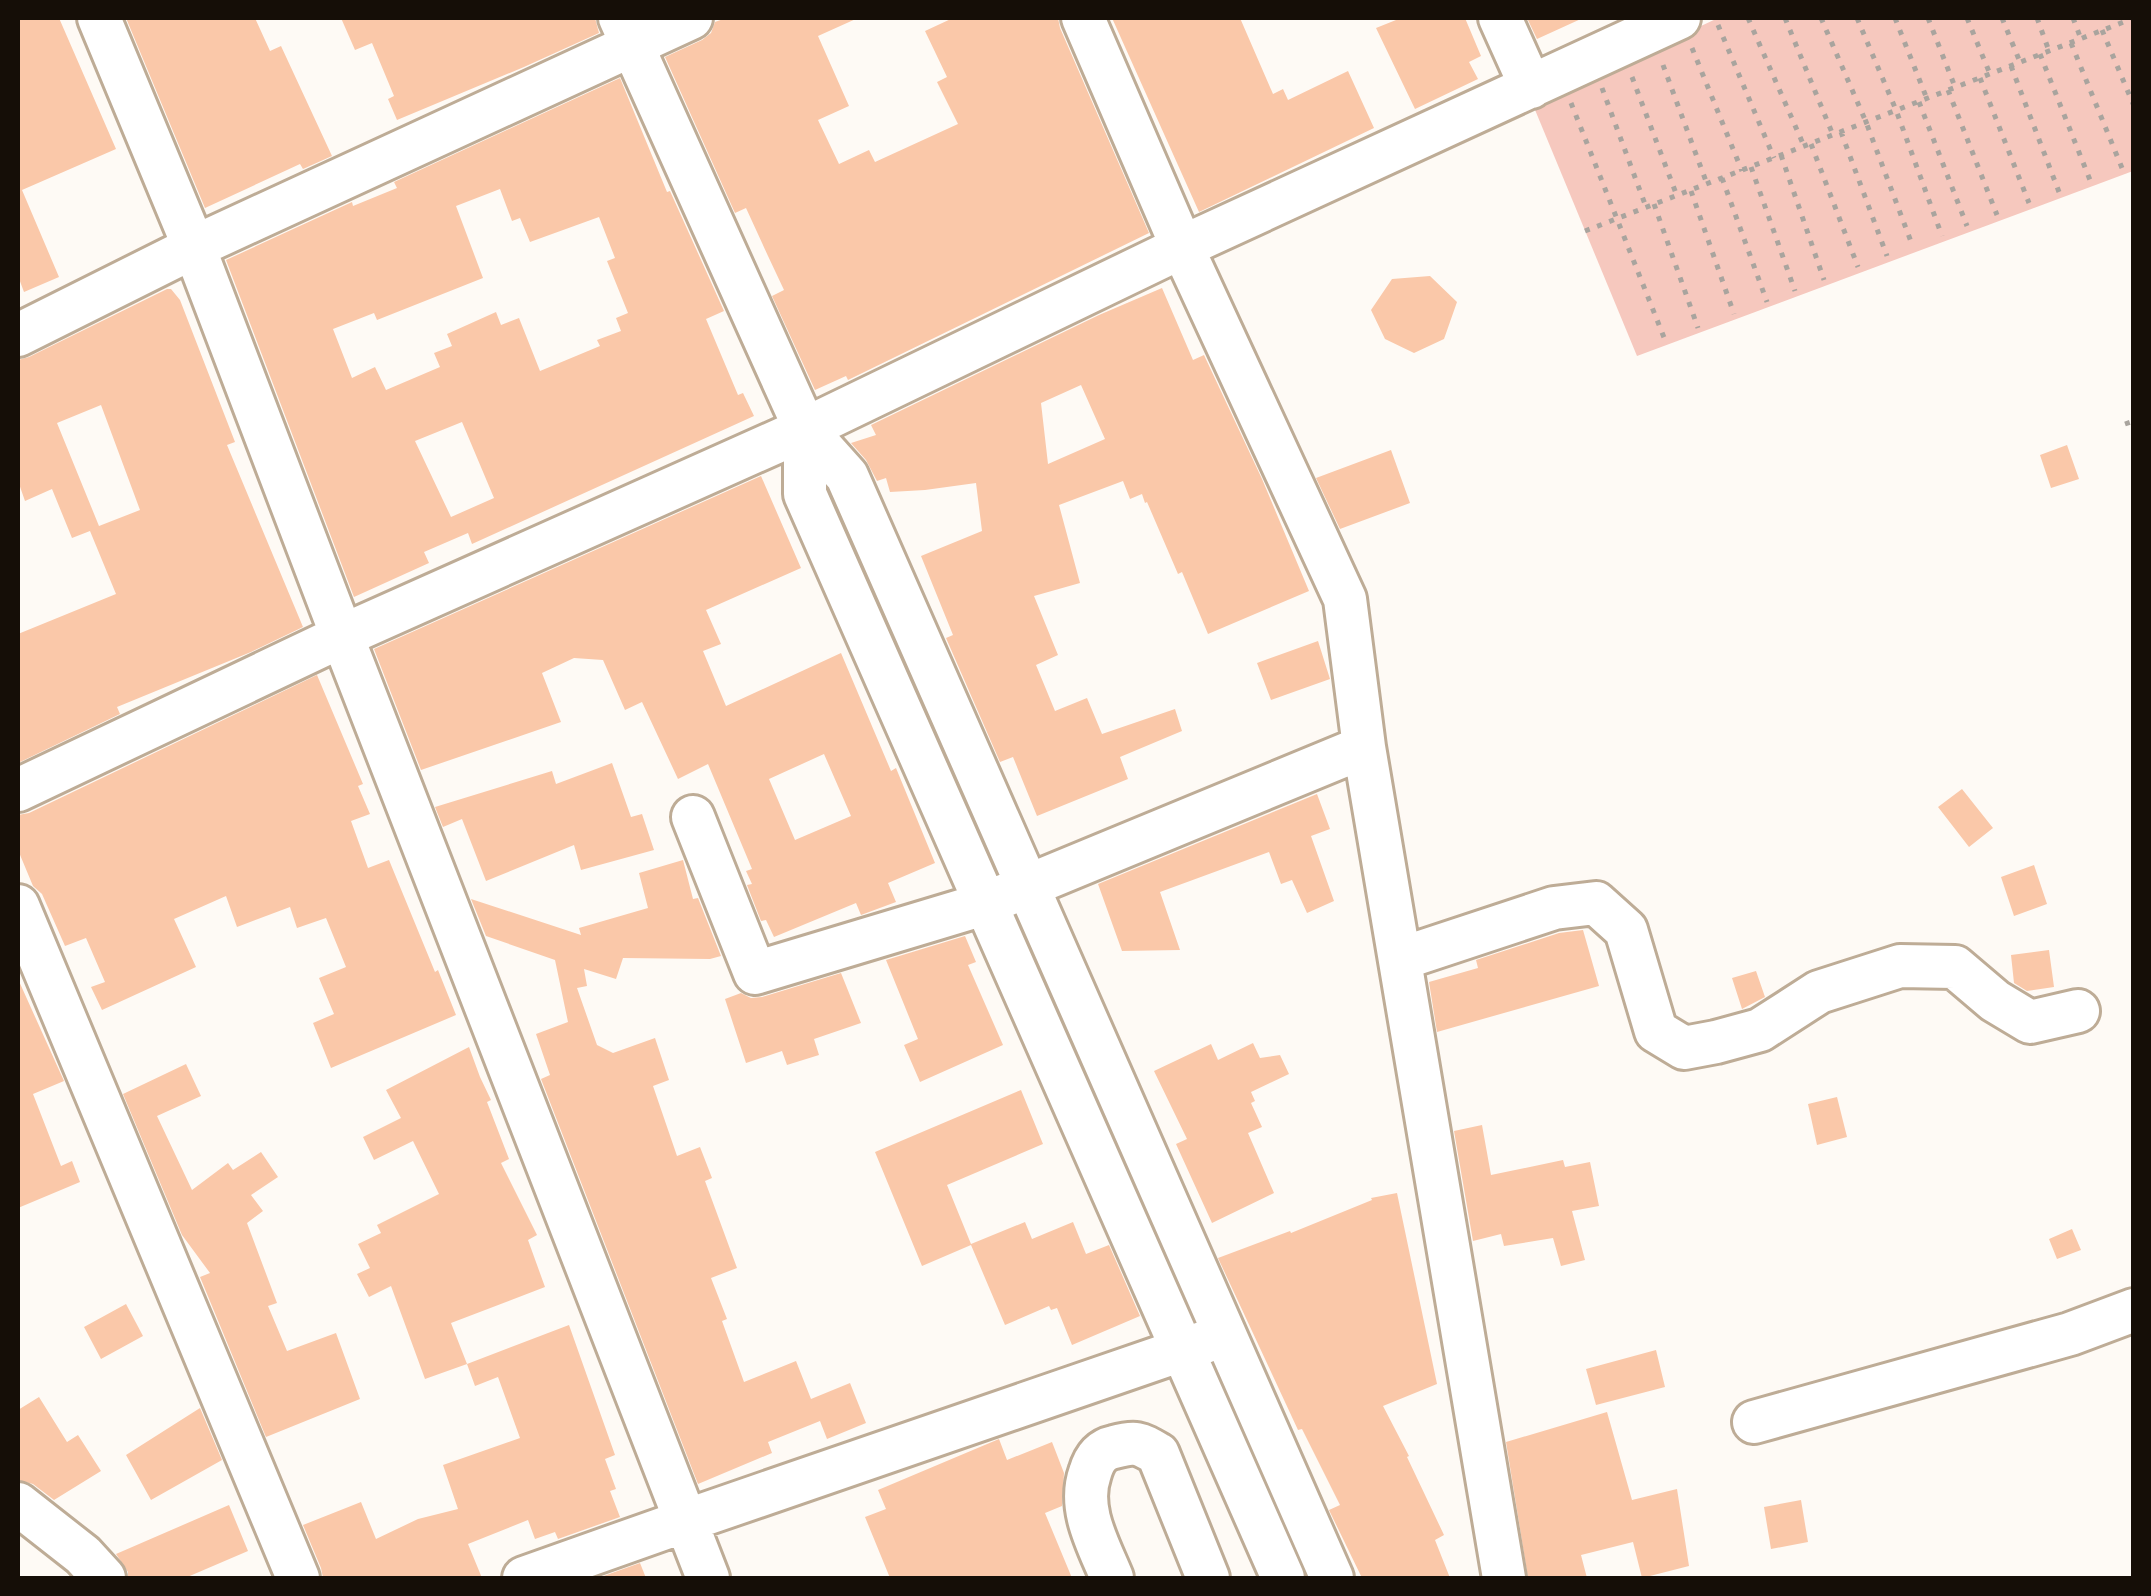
<svg xmlns="http://www.w3.org/2000/svg" width="2151" height="1596" viewBox="0 0 2151 1596" font-family="'Fira Sans Condensed',sans-serif">
	<rect width="100%" height="100%" fill="#fefaf5"/>
	<path fill="#f6c8be" d="M 1718,18 L 2133,18 L 2133,171 L 1637,356 L 1533,105 Z"/>
	<path fill="#fac8a9" fill-rule="evenodd" d="M 18,18 L 59,18 L 116,149 L 22,190 L 59,277 L 24,292 L 18,276 Z
		M 126,18 L 255,18 L 270,51 L 281,46 L 332,156 L 303,169 L 300,164 L 205,208 Z
		M 341,18 L 595,18 L 599,33 L 524,67 L 397,120 L 388,99 L 394,96 L 372,43 L 355,50 Z
		M 726,18 L 858,18 L 818,36 L 849,106 L 818,120 L 839,164 L 869,150 L 875,162 L 958,124 L 937,82 L 947,77 L 925,31 L 953,18 L 1058,18 L 1060,28 L 1149,233 L 848,380 L 846,376 L 815,390 L 772,296 L 784,290 L 768,256 L 746,208 L 735,213 L 665,57 L 702,40 L 711,33 L 715,22 Z
		M 1112,18 L 1240,18 L 1273,94 L 1283,89 L 1288,100 L 1348,71 L 1374,128 L 1199,212 Z
		M 1401,18 L 1465,18 L 1481,56 L 1469,62 L 1478,79 L 1415,109 L 1376,28 Z
		M 1527,18 L 1583,18 L 1537,39 Z
		M 620,78 L 667,192 L 670,191 L 724,311 L 706,319 L 738,395 L 743,393 L 754,416 L 472,544 L 468,533 L 424,552 L 429,563 L 354,597 L 226,260 L 352,202 L 353,206 L 397,188 L 394,182 ZM 500,189 L 512,221 L 520,218 L 530,242 L 599,217 L 615,258 L 607,261 L 628,313 L 616,318 L 621,331 L 597,340 L 600,346 L 540,371 L 519,318 L 501,325 L 496,312 L 447,334 L 452,346 L 434,353 L 440,367 L 386,390 L 375,367 L 352,378 L 333,329 L 374,313 L 377,320 L 483,278 L 456,206 ZM 462,422 L 494,498 L 451,517 L 415,441 Z
		M 1430,276 L 1457,302 L 1444,339 L 1414,353 L 1385,339 L 1371,310 L 1392,279 Z
		M 1162,288 L 1193,360 L 1204,355 L 1262,479 L 1309,591 L 1208,634 L 1182,572 L 1178,574 L 1147,502 L 1145,503 L 1142,494 L 1130,499 L 1123,481 L 1059,505 L 1080,583 L 1034,596 L 1058,655 L 1036,665 L 1055,711 L 1087,698 L 1102,734 L 1175,709 L 1182,731 L 1120,757 L 1128,779 L 1037,816 L 1013,757 L 1000,762 L 946,638 L 953,635 L 921,556 L 982,531 L 976,483 L 925,490 L 890,492 L 886,478 L 877,481 L 866,460 L 851,443 L 876,435 L 871,425 L 1099,315 ZM 1081,385 L 1105,439 L 1048,464 L 1041,403 Z
		M 167,289 L 171,289 L 180,300 L 235,442 L 227,445 L 303,627 L 251,652 L 117,707 L 120,714 L 18,763 L 18,634 L 116,594 L 90,531 L 72,538 L 52,489 L 25,501 L 18,481 L 18,360 L 29,357 ZM 101,405 L 140,510 L 99,526 L 57,423 Z
		M 2067,445 L 2079,479 L 2051,488 L 2040,455 Z
		M 1391,450 L 1410,503 L 1340,529 L 1316,478 Z
		M 761,476 L 801,568 L 706,610 L 721,644 L 703,651 L 726,706 L 841,653 L 891,771 L 896,768 L 935,863 L 888,883 L 896,902 L 861,915 L 856,903 L 774,937 L 766,920 L 761,921 L 747,885 L 752,884 L 746,871 L 752,869 L 708,764 L 678,779 L 642,702 L 625,710 L 603,660 L 574,658 L 542,673 L 561,722 L 421,770 L 374,649 ZM 824,754 L 851,816 L 795,840 L 769,779 Z
		M 1318,641 L 1330,679 L 1271,700 L 1257,663 Z
		M 317,675 L 363,784 L 358,786 L 370,814 L 351,821 L 368,868 L 389,860 L 435,972 L 438,970 L 456,1015 L 331,1068 L 313,1023 L 334,1014 L 319,978 L 346,967 L 326,918 L 297,928 L 290,907 L 237,927 L 226,896 L 174,919 L 196,967 L 102,1010 L 91,987 L 105,982 L 86,938 L 65,946 L 42,894 L 33,886 L 18,850 L 18,815 L 29,813 Z
		M 612,763 L 631,817 L 642,814 L 654,850 L 581,870 L 574,845 L 486,881 L 462,819 L 443,827 L 435,807 L 552,771 L 556,784 Z
		M 1962,789 L 1993,828 L 1969,847 L 1938,807 Z
		M 1317,794 L 1330,829 L 1311,836 L 1334,901 L 1307,913 L 1292,880 L 1281,884 L 1269,852 L 1160,892 L 1180,950 L 1122,951 L 1098,884 Z
		M 683,860 L 693,899 L 698,898 L 721,956 L 710,959 L 623,958 L 616,979 L 584,969 L 587,986 L 577,988 L 597,1045 L 613,1053 L 655,1038 L 669,1080 L 653,1086 L 677,1156 L 700,1147 L 712,1178 L 705,1181 L 737,1268 L 711,1278 L 727,1319 L 722,1321 L 744,1382 L 796,1361 L 811,1399 L 850,1383 L 866,1423 L 827,1439 L 820,1421 L 768,1442 L 772,1453 L 698,1484 L 541,1079 L 550,1075 L 536,1034 L 568,1022 L 555,960 L 486,936 L 471,899 L 581,935 L 579,928 L 648,908 L 639,873 Z
		M 2034,865 L 2047,904 L 2014,916 L 2001,877 Z
		M 1583,930 L 1599,986 L 1437,1032 L 1429,982 L 1478,968 L 1476,960 L 1559,933 Z
		M 965,936 L 976,962 L 968,965 L 1003,1045 L 920,1082 L 904,1045 L 918,1039 L 886,960 Z
		M 2049,950 L 2054,987 L 2027,991 L 2014,983 L 2011,955 Z
		M 1756,971 L 1765,997 L 1742,1009 L 1732,978 Z
		M 841,973 L 861,1023 L 814,1039 L 819,1055 L 787,1065 L 782,1051 L 746,1063 L 725,999 L 741,993 L 751,998 L 762,997 Z
		M 18,979 L 64,1081 L 33,1094 L 61,1166 L 72,1161 L 80,1182 L 18,1208 Z
		M 1253,1043 L 1260,1058 L 1280,1055 L 1289,1074 L 1251,1092 L 1255,1101 L 1251,1103 L 1262,1127 L 1248,1133 L 1274,1193 L 1212,1223 L 1176,1144 L 1187,1139 L 1154,1071 L 1211,1044 L 1218,1060 Z
		M 469,1047 L 480,1077 L 491,1100 L 487,1102 L 509,1159 L 501,1163 L 537,1235 L 528,1240 L 545,1287 L 451,1323 L 467,1364 L 425,1379 L 391,1286 L 369,1297 L 357,1274 L 370,1268 L 358,1244 L 381,1233 L 377,1225 L 439,1194 L 413,1141 L 374,1160 L 363,1137 L 401,1118 L 386,1090 Z
		M 186,1064 L 201,1096 L 157,1116 L 192,1190 L 228,1163 L 233,1170 L 261,1152 L 278,1177 L 251,1195 L 263,1211 L 247,1223 L 277,1303 L 268,1306 L 287,1351 L 336,1333 L 360,1399 L 266,1437 L 200,1277 L 210,1273 L 182,1235 L 123,1094 Z
		M 1021,1090 L 1043,1144 L 947,1185 L 971,1244 L 1025,1222 L 1032,1239 L 1073,1222 L 1086,1254 L 1109,1245 L 1140,1316 L 1072,1345 L 1057,1308 L 1051,1310 L 1049,1306 L 1005,1325 L 971,1245 L 922,1266 L 875,1152 Z
		M 1837,1097 L 1847,1137 L 1817,1145 L 1808,1104 Z
		M 1482,1125 L 1491,1175 L 1563,1160 L 1565,1167 L 1590,1162 L 1599,1206 L 1572,1211 L 1585,1260 L 1561,1266 L 1553,1238 L 1504,1246 L 1501,1234 L 1473,1241 L 1454,1131 Z
		M 1397,1193 L 1437,1384 L 1383,1406 L 1409,1456 L 1407,1457 L 1444,1535 L 1435,1540 L 1450,1578 L 1362,1578 L 1329,1510 L 1340,1505 L 1302,1429 L 1298,1430 L 1218,1258 L 1290,1231 L 1291,1233 L 1372,1200 L 1371,1198 Z
		M 2072,1229 L 2081,1250 L 2057,1259 L 2049,1239 Z
		M 126,1304 L 143,1336 L 101,1359 L 84,1327 Z
		M 569,1325 L 615,1455 L 605,1459 L 616,1489 L 610,1491 L 620,1517 L 558,1539 L 555,1532 L 535,1539 L 528,1520 L 468,1544 L 482,1578 L 323,1578 L 321,1568 L 303,1525 L 361,1502 L 376,1539 L 418,1519 L 458,1509 L 443,1465 L 520,1438 L 498,1377 L 475,1386 L 467,1364 Z
		M 1656,1350 L 1665,1387 L 1596,1405 L 1586,1369 Z
		M 39,1397 L 67,1442 L 78,1435 L 101,1471 L 54,1500 L 33,1484 L 18,1480 L 18,1410 Z
		M 200,1408 L 222,1460 L 151,1500 L 126,1455 Z
		M 1607,1412 L 1632,1500 L 1677,1489 L 1689,1566 L 1642,1578 L 1633,1542 L 1581,1555 L 1587,1578 L 1528,1578 L 1506,1442 Z
		M 999,1439 L 1007,1460 L 1052,1442 L 1064,1473 L 1062,1506 L 1045,1513 L 1072,1578 L 890,1578 L 865,1517 L 886,1509 L 878,1490 Z
		M 1801,1500 L 1808,1542 L 1771,1549 L 1764,1507 Z
		M 229,1505 L 248,1551 L 185,1578 L 128,1578 L 128,1572 L 116,1554 Z
		M 640,1563 L 646,1578 L 598,1578 Z"/>
	<g fill="none" stroke-linecap="round" stroke-linejoin="round">
		<defs>
			<path id="minor" d="M 99,18 L 194,247 L 342,636 L 708,1578
				M 620,18 L 805,429 L 847,476 L 1332,1578
				M 1083,18 L 1182,247 L 1345,599 L 1364,747 L 1504,1578
				M 1500,18 L 1531,87
				M 18,335 L 194,247 L 691,18
				M 805,429 L 805,494 L 1283,1578
				M 18,790 L 342,636 L 805,429 L 1182,247 L 1679,18
				M 693,817 L 755,973 L 984,904 L 1364,747
				M 18,906 L 298,1578
				M 1400,959 L 1554,908 L 1596,903 L 1626,930 L 1656,1031 L 1684,1048 L 1716,1042 L 1760,1030 L 1819,992 L 1900,966 L 1955,967 L 1995,1001 L 2030,1022 L 2078,1011
				M 1754,1422 L 2070,1334 L 2134,1310
				M 18,1504 L 83,1555 L 104,1578
				M 524,1578 L 685,1521 L 1205,1342
				M 1112,1578 C 1099,1546 1077,1509 1090,1473 C 1094,1459 1100,1450 1114,1447 C 1136,1441 1139,1443 1158,1454 L 1208,1578"/>
		</defs>
		<use href="#minor" stroke="#beac96" stroke-width="48"/>
		<path stroke="#a9a49e" stroke-width="5" stroke-dasharray="5 8" stroke-linecap="butt" d="M 1748,18 L 1804,146
			M 1785,18 L 1833,135
			M 1821,18 L 1866,122 L 1913,247
			M 1857,18 L 1896,110 L 1942,236
			M 1895,18 L 1927,99
			M 1928,18 L 1955,87
			M 1967,18 L 1990,74
			M 2002,18 L 2020,62
			M 2037,18 L 2049,51
			M 2073,18 L 2081,39
			M 1718,25 L 1774,158
			M 2102,30 L 2134,106
			M 2071,43 L 2122,168
			M 1692,48 L 1742,171
			M 2040,54 L 2090,180
			M 1663,65 L 1707,184
			M 2011,66 L 2059,192
			M 1632,77 L 1677,196
			M 1980,78 L 2029,203
			M 1602,88 L 1646,207
			M 1948,90 L 1997,215
			M 1919,102 L 1967,226
			M 1571,103 L 1665,340
			M 1841,132 L 1887,256
			M 1811,144 L 1858,267
			M 1781,155 L 1824,280
			M 1751,167 L 1795,291
			M 1722,178 L 1767,302
			M 1691,191 L 1734,314
			M 1654,204 L 1698,328
			M 1585,231 L 2134,18
			M 2125,424 L 2134,421"/>
		<use href="#minor" stroke="#fff" stroke-width="42"/>
	</g>
	<rect width="2151" height="1596" fill="none" stroke="#150e07" stroke-width="40"/>
</svg>
